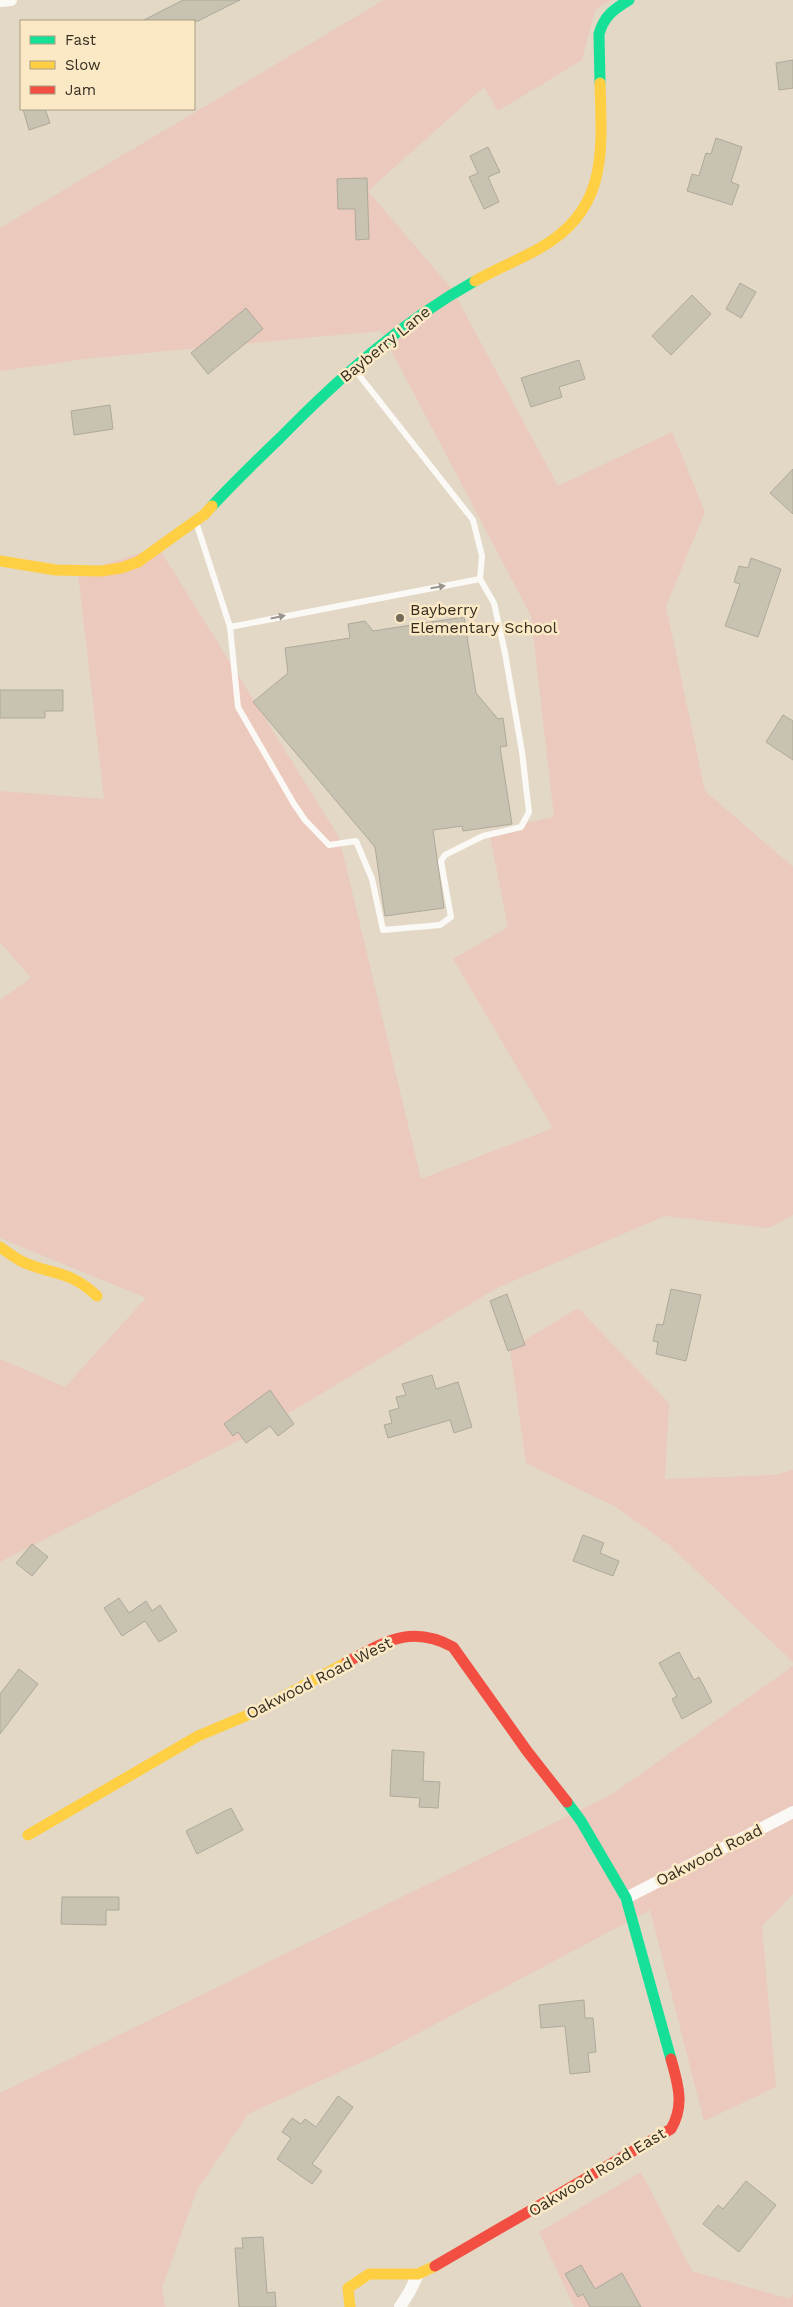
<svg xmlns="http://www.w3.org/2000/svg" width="793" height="2307" viewBox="0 0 793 2307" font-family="'Work Sans',sans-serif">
	<rect width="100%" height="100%" fill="#e2d8c5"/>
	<path fill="#ebc9bd" d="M 384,0 L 611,0 L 595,10 L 582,60 L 498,111 L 484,87 L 368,191 L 452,289 L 558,486 L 672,432 L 705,512 L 666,606 L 705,791 L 793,867 L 793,1215 L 769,1228 L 665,1216 L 497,1288 L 266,1427 L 0,1562 L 0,1359 L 65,1387 L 146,1298 L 0,1238 L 0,1000 L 31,978 L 0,942 L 0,791 L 104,799 L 78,573 L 158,547 L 339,837 L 421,1179 L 553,1128 L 453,959 L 508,927 L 489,831 L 554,817 L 531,616 L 381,331 L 92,358 L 0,371 L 0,228 Z
		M 578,1308 L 669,1403 L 665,1479 L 775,1475 L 793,1470 L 793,1662 L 669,1545 L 616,1507 L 526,1463 L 510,1349 Z
		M 793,1666 L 793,1894 L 762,1926 L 776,2087 L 704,2121 L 650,1910 L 379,2054 L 248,2114 L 197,2190 L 162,2288 L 165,2307 L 0,2307 L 0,2093 L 611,1795 Z
		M 641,2172 L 692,2271 L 790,2299 L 793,2294 L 793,2307 L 574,2307 L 539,2232 Z"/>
	<path fill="#c7c2b2" stroke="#aea999" d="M 183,0 L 240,0 L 198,21 L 142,21 Z
		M 793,60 L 793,88 L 779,90 L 776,63 Z
		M 23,109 L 45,109 L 50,123 L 29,130 Z
		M 716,138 L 742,147 L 731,182 L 739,185 L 732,205 L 687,191 L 692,174 L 699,176 L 706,153 L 711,154 Z
		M 488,147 L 500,172 L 488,177 L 499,202 L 484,209 L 469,177 L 478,173 L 470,156 Z
		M 367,178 L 369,239 L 356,240 L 355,209 L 338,209 L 337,179 Z
		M 740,283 L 756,292 L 741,318 L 726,309 Z
		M 692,295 L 711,314 L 671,355 L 652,336 Z
		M 246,308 L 263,329 L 208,374 L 191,353 Z
		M 579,360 L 585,379 L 559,387 L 562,397 L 531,407 L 521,378 Z
		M 110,405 L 113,429 L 74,435 L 71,411 Z
		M 793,469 L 793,514 L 770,493 Z
		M 751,558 L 781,569 L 758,637 L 725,626 L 740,584 L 734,582 L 739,566 L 748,568 Z
		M 464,617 L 476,693 L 498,719 L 503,718 L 507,746 L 500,747 L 512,824 L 463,831 L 462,826 L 433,830 L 444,908 L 385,916 L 375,847 L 253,702 L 288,673 L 285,648 L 350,638 L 348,624 L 365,621 L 373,631 Z
		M 0,690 L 63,690 L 63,711 L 45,711 L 45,718 L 0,718 Z
		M 783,715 L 793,721 L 793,760 L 766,742 Z
		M 671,1289 L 701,1295 L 686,1361 L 656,1354 L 658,1342 L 653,1341 L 657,1324 L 663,1325 Z
		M 507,1294 L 525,1345 L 508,1351 L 490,1301 Z
		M 432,1375 L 436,1389 L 458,1382 L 472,1427 L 454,1433 L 450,1420 L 388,1438 L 384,1425 L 392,1423 L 389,1411 L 399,1408 L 396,1397 L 406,1395 L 402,1384 Z
		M 270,1390 L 294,1424 L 278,1436 L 270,1426 L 246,1443 L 238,1432 L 233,1436 L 224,1424 Z
		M 583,1535 L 604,1543 L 600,1553 L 619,1561 L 613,1576 L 573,1561 Z
		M 32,1544 L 48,1557 L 32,1576 L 16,1563 Z
		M 119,1598 L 129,1613 L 146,1601 L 152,1611 L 160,1605 L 177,1631 L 159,1642 L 145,1621 L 122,1636 L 104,1608 Z
		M 679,1652 L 694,1680 L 699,1677 L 712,1702 L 682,1719 L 672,1699 L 677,1696 L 659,1663 Z
		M 19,1669 L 38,1684 L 0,1734 L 0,1694 Z
		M 392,1750 L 424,1752 L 423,1781 L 440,1782 L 438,1808 L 419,1807 L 420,1798 L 390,1796 Z
		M 231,1808 L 243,1830 L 197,1854 L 186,1831 Z
		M 62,1897 L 119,1897 L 119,1910 L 106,1910 L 106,1925 L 61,1924 Z
		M 584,2000 L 585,2018 L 593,2018 L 596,2052 L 588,2053 L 590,2072 L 570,2074 L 565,2026 L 541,2028 L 539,2005 Z
		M 338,2096 L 353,2107 L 312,2164 L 322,2171 L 312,2184 L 277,2159 L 291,2138 L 282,2132 L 292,2118 L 301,2124 L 305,2119 L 316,2127 Z
		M 746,2181 L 776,2205 L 739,2252 L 703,2224 L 718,2205 L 723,2209 Z
		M 263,2237 L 267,2293 L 275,2292 L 276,2307 L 239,2307 L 235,2248 L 243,2248 L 242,2238 Z
		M 581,2265 L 595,2289 L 622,2273 L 641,2307 L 590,2307 L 583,2294 L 578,2297 L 565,2274 Z"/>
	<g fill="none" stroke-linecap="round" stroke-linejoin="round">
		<path stroke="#fbf9f6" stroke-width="6" d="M 196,522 L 230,627 L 238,707 L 294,804 L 305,820 L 329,845 L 356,841 L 372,879 L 383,930 L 440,925 L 451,917 L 441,861 L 445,855 L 483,836 L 521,827 L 529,812 L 522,752 L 505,653 L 494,603 L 480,579 L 482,556 L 473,520 L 355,370
			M 230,627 L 480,579"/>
		<path stroke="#fbf9f6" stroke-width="12" d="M 0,1 L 11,0
			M 626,1898 L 793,1812
			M 400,2307 L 410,2291 L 418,2274"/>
		<path stroke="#16e098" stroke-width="11" d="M 600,83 L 599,34 C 604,16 614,9 629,0
			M 212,506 C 234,482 257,460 280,438 C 339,378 401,322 475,281
			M 567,1802 L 581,1821 L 626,1898 L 671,2059"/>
		<path stroke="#ffcf43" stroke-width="11" d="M 475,281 C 496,269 519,260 540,248 C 608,210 602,152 600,83
			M 0,561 L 56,570 L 101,571 L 121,568 L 138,562 L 205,514 L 212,506
			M 0,1247 C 7,1252 15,1258 23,1262 C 54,1276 68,1269 97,1296
			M 28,1835 L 198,1736 L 255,1712 L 347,1662
			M 350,2307 L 348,2288 L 369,2274 L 418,2274 L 435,2266"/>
		<path stroke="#f24e42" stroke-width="11" d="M 347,1662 C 385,1642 411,1624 453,1647 L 527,1751 L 567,1802
			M 435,2266 L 671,2129 C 685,2105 678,2084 671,2059"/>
	</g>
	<defs><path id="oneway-solid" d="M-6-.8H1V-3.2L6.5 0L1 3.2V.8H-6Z" transform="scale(1.25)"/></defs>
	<g fill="#98948c">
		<use href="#oneway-solid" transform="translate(438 587) rotate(-10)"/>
		<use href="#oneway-solid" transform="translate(278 617) rotate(-12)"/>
	</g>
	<circle fill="#726a5a" stroke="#fbe9c6" stroke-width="2" cx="400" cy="618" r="5"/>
	<g text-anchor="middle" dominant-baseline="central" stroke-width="5" stroke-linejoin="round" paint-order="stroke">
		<g font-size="16" fill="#352e21" stroke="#fbe9c6">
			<text transform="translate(385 344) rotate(-39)">Bayberry Lane</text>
			<text transform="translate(319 1678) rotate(-27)">Oakwood Road West</text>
			<text transform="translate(709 1855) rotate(-27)">Oakwood Road</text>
			<text transform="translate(597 2172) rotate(-31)">Oakwood Road East</text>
		</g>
		<g font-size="16" fill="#352e21" stroke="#fbe9c6" text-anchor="start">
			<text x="410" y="609">Bayberry<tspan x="410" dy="18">Elementary School</tspan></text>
		</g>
	</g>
	<rect x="20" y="20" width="175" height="90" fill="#fbe9c6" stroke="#ac9e84"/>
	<rect x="30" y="36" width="25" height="8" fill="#16e098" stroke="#ac9e84"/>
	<text x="65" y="45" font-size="15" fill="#352e21">Fast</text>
	<rect x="30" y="61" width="25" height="8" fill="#ffcf43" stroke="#ac9e84"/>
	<text x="65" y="70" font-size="15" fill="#352e21">Slow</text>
	<rect x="30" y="86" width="25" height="8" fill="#f24e42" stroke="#ac9e84"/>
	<text x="65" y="95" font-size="15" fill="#352e21">Jam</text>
</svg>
